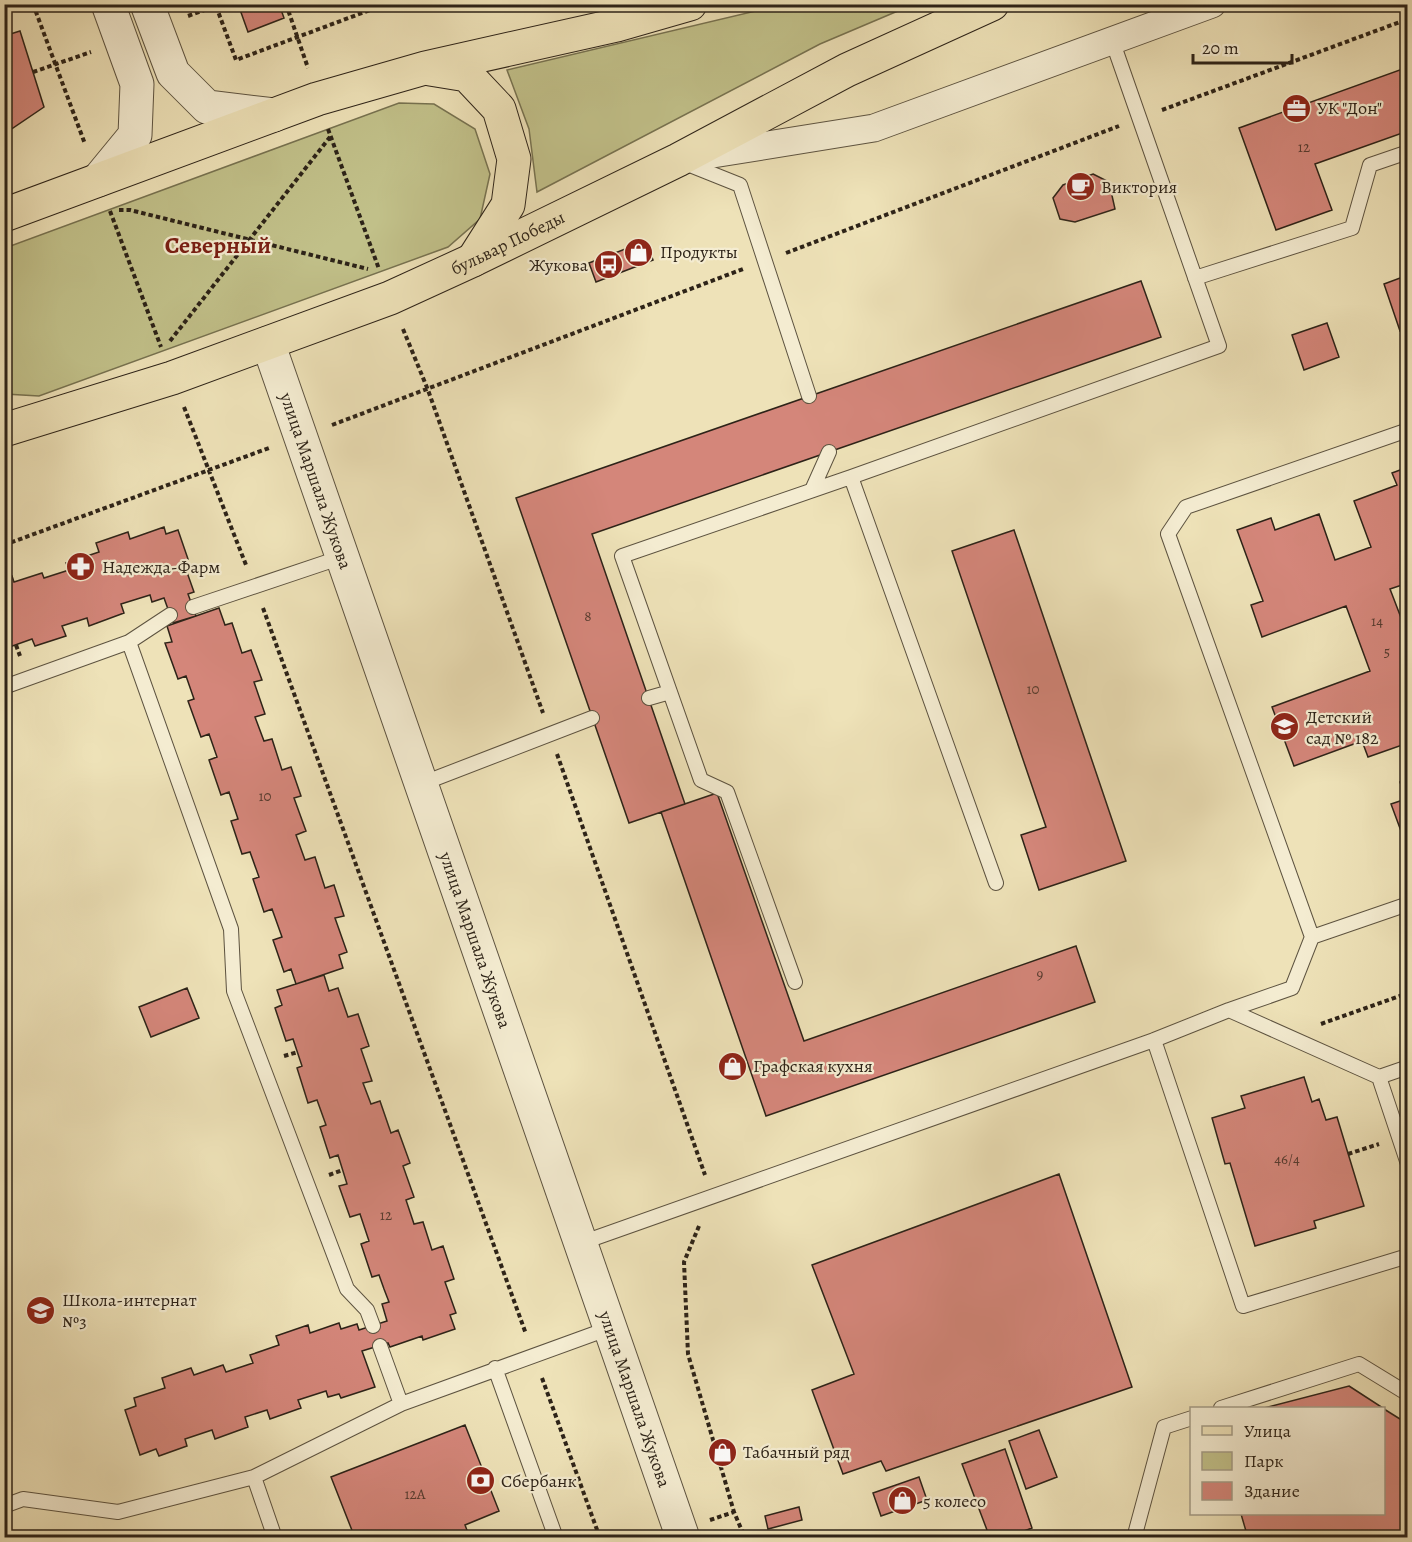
<svg xmlns="http://www.w3.org/2000/svg" width="1412" height="1542" viewBox="0 0 1412 1542" font-family="Alegreya,serif">
	<rect width="100%" height="100%" fill="#eee2b8"/>
	<filter id="stains"><feTurbulence type="fractalNoise" baseFrequency=".00333" numOctaves="4"/><feColorMatrix values="0 0 0 0 .2 0 0 0 0 .09 0 0 0 0 .02 0 0 0 .5 -.17"/></filter>
	<radialGradient id="worn" r=".72"><stop offset=".6" stop-color="#630" stop-opacity="0"/><stop offset="1" stop-color="#630" stop-opacity=".3"/></radialGradient>
	<path fill="#c1c089" stroke="#777250" stroke-width="1.5" d="M 785,4 L 912,5 L 820,44 L 537,192 L 529,129 L 507,70 Z
		M 399,103 L 434,104 L 475,129 L 490,174 L 480,219 L 448,247 L 39,396 L 5,394 L 5,248 Z"/>
	<path fill="#d4867a" stroke="#2d2318" stroke-width="1.5" d="M 238,4 L 279,4 L 284,18 L 248,32 Z
		M 20,31 L 44,107 L 4,134 L 4,94 L 7,92 L 4,85 L 4,36 Z
		M 1408,67 L 1408,131 L 1315,164 L 1332,210 L 1276,230 L 1239,128 Z
		M 1093,174 L 1109,182 L 1115,209 L 1075,222 L 1060,219 L 1053,198 L 1063,185 Z
		M 646,241 L 653,260 L 596,282 L 589,263 Z
		M 1408,275 L 1408,328 L 1400,331 L 1384,284 Z
		M 1141,281 L 1161,337 L 592,534 L 685,804 L 629,823 L 516,498 Z
		M 1327,323 L 1339,357 L 1304,370 L 1292,335 Z
		M 1408,467 L 1408,583 L 1390,589 L 1408,636 L 1408,743 L 1368,757 L 1362,741 L 1294,766 L 1272,707 L 1370,671 L 1346,606 L 1262,637 L 1251,605 L 1263,601 L 1237,530 L 1271,518 L 1275,530 L 1319,514 L 1335,560 L 1371,547 L 1354,501 L 1397,485 L 1392,473 Z
		M 164,527 L 166,534 L 178,530 L 188,559 L 183,561 L 194,592 L 188,594 L 196,616 L 173,623 L 164,598 L 152,602 L 150,595 L 121,604 L 124,613 L 89,626 L 87,618 L 62,626 L 66,636 L 35,646 L 32,639 L 4,649 L 4,579 L 12,576 L 14,582 L 42,573 L 44,578 L 69,570 L 66,563 L 99,552 L 96,543 L 128,532 L 130,539 Z
		M 1014,530 L 1126,861 L 1039,890 L 1021,835 L 1046,827 L 952,551 Z
		M 219,608 L 225,625 L 232,623 L 242,653 L 251,650 L 262,680 L 254,682 L 265,714 L 255,717 L 264,741 L 272,739 L 282,770 L 291,767 L 301,796 L 294,798 L 306,831 L 296,835 L 305,860 L 315,857 L 325,888 L 334,885 L 344,916 L 335,918 L 347,952 L 339,955 L 343,968 L 296,984 L 291,969 L 284,972 L 273,940 L 282,937 L 272,909 L 264,912 L 253,879 L 259,877 L 250,852 L 242,854 L 231,821 L 238,819 L 229,792 L 221,795 L 209,760 L 217,757 L 209,734 L 201,737 L 188,701 L 194,699 L 186,676 L 178,679 L 165,643 L 172,642 L 167,626 Z
		M 1408,780 L 1408,850 L 1391,804 L 1406,799 L 1400,782 Z
		M 717,793 L 804,1041 L 1076,946 L 1095,1002 L 766,1116 L 661,812 Z
		M 324,975 L 329,991 L 338,988 L 348,1017 L 358,1014 L 369,1046 L 361,1049 L 372,1081 L 363,1083 L 371,1104 L 380,1101 L 391,1133 L 398,1130 L 410,1163 L 403,1166 L 414,1197 L 406,1200 L 414,1224 L 423,1222 L 432,1250 L 443,1246 L 454,1279 L 445,1282 L 456,1313 L 450,1315 L 455,1329 L 423,1340 L 422,1336 L 390,1347 L 388,1343 L 362,1351 L 375,1387 L 341,1398 L 339,1394 L 328,1397 L 326,1391 L 298,1400 L 301,1408 L 270,1419 L 267,1410 L 245,1417 L 248,1427 L 215,1439 L 212,1430 L 185,1439 L 187,1446 L 159,1456 L 156,1449 L 140,1455 L 125,1410 L 136,1406 L 134,1398 L 165,1388 L 162,1378 L 191,1368 L 194,1375 L 223,1365 L 226,1372 L 253,1363 L 250,1355 L 279,1345 L 276,1336 L 308,1325 L 310,1333 L 339,1323 L 341,1329 L 357,1324 L 359,1330 L 387,1321 L 382,1304 L 389,1302 L 384,1289 L 379,1275 L 372,1277 L 361,1244 L 369,1241 L 360,1214 L 350,1217 L 339,1186 L 347,1184 L 338,1155 L 330,1158 L 320,1127 L 326,1125 L 317,1100 L 308,1103 L 297,1068 L 302,1066 L 293,1039 L 286,1041 L 275,1008 L 282,1005 L 277,990 Z
		M 187,988 L 199,1018 L 151,1037 L 139,1007 Z
		M 1304,1077 L 1312,1102 L 1319,1099 L 1326,1120 L 1337,1117 L 1364,1206 L 1314,1221 L 1316,1228 L 1255,1246 L 1230,1163 L 1225,1164 L 1212,1118 L 1245,1108 L 1241,1096 Z
		M 1059,1174 L 1132,1387 L 886,1471 L 881,1461 L 843,1474 L 812,1390 L 854,1374 L 812,1265 Z
		M 1349,1386 L 1383,1408 L 1264,1408 Z
		M 1384,1409 L 1408,1424 L 1408,1538 L 1248,1538 L 1241,1514 L 1384,1514 Z
		M 465,1425 L 499,1511 L 465,1525 L 470,1538 L 355,1538 L 331,1477 Z
		M 1039,1430 L 1057,1477 L 1026,1489 L 1009,1441 Z
		M 1005,1449 L 1032,1528 L 1005,1538 L 990,1538 L 962,1464 Z
		M 919,1477 L 927,1500 L 881,1516 L 873,1493 Z
		M 799,1507 L 802,1520 L 768,1529 L 765,1516 Z"/>
	<g fill="none" stroke-linecap="round" stroke-linejoin="round">
		<defs>
			<path id="service" d="M 685,163 L 740,185 L 809,396
				M 1195,278 L 1352,228 L 1370,165 L 1408,152
				M 851,477 L 996,883
				M 812,490 L 829,452
				M 193,607 L 342,557
				M 129,642 L 231,929 L 234,991 L 347,1289 L 367,1310 L 373,1326
				M 4,687 L 129,642 L 170,615
				M 649,698 L 670,692
				M 421,784 L 592,718
				M 1312,937 L 1408,904
				M 795,982 L 727,792 L 701,780 L 622,556 L 851,477 L 1219,346 L 1112,40
				M 1229,1010 L 1292,988 L 1312,937 L 1168,534 L 1186,507 L 1408,430
				M 1154,1040 L 1243,1306 L 1408,1256
				M 1379,1077 L 1408,1067
				M 581,1243 L 1154,1040 L 1229,1010 L 1379,1077 L 1408,1164
				M 380,1346 L 401,1404
				M 495,1368 L 556,1538
				M 1221,1408 L 1359,1364 L 1408,1394
				M 254,1477 L 275,1538
				M 4,1506 L 23,1499 L 118,1512 L 254,1477 L 401,1404 L 610,1328
				M 1134,1538 L 1164,1427 L 1192,1418"/>
			<path id="minor" d="M 694,157 L 874,128 L 1212,4"/>
			<g id="tertiary">
				<path d="M 147,4 L 173,73 L 207,107 L 274,115"/>
				<path d="M 98,180 L 135,135 L 137,84 L 108,4"/>
				<path id="s1" d="M 268,343 L 683,1538"/>
			</g>
			<g id="primary">
				<path d="M 430,69 L 467,75 L 499,109 L 514,159 L 508,205 L 473,260"/>
				<path d="M 4,215 L 317,99 L 425,68 L 617,25 L 690,4"/>
				<path id="s2" d="M 4,430 L 172,378 L 390,298 L 473,260 L 678,160 L 847,70 L 992,4"/>
			</g>
		</defs>
		<use href="#service" stroke="#5d5340" stroke-width="16"/>
		<use href="#minor" stroke="#5d5340" stroke-width="29"/>
		<use href="#tertiary" stroke="#5d5340" stroke-width="35"/>
		<use href="#primary" stroke="#2d2318" stroke-width="35"/>
		<path stroke="#2d2318" stroke-width="4" stroke-dasharray="4.5 3" stroke-linecap="butt" d="M 33,4 L 85,144
			M 286,4 L 308,68
			M 188,16 L 216,6 L 236,60 L 386,4
			M 33,72 L 91,52
			M 1162,110 L 1408,19
			M 328,129 L 379,269
			M 119,210 L 130,210 L 368,269
			M 110,211 L 161,347
			M 786,253 L 1119,126
			M 403,329 L 428,390 L 543,713
			M 170,341 L 330,137
			M 184,407 L 246,565
			M 332,425 L 743,269
			M 4,545 L 269,448
			M 263,608 L 526,1334
			M 16,645 L 20,656
			M 557,754 L 705,1175
			M 1321,1024 L 1408,993
			M 284,1056 L 298,1052
			M 1348,1154 L 1379,1144
			M 329,1175 L 343,1170
			M 699,1226 L 684,1262 L 688,1354 L 734,1512
			M 542,1378 L 600,1538
			M 710,1520 L 734,1512 L 745,1538"/>
		<use href="#service" stroke="#f4ecd1" stroke-width="14"/>
		<use href="#minor" stroke="#f4ecd1" stroke-width="27"/>
		<use href="#tertiary" stroke="#f4ecd1" stroke-width="33"/>
		<use href="#primary" stroke="#eee2b8" stroke-width="33"/>
	</g>
	<defs>
		<symbol id="office-disc" viewBox="-11 -11 22 22"><circle r="9.5" fill="#8f2418" stroke="#f4ecd1"/><path d="M-6-3h4V-5.5h4V-3h4V5H-6ZM-1-4.5V-3h2v-1.5ZM-6 0V1H6V0Z" fill="#fff"/></symbol>
		<symbol id="cafe-disc" viewBox="-11 -11 22 22"><circle r="9.5" fill="#8f2418" stroke="#f4ecd1"/><path d="M-5.5-4.5H6V0H3Q3 3.5 0 3.5H-2.5Q-5.5 3.5-5.5 0ZM3-3.2v2h1.7v-2ZM-6 4.5H4V6H-6Z" fill="#fff"/></symbol>
		<symbol id="shop-disc" viewBox="-11 -11 22 22"><circle r="9.5" fill="#8f2418" stroke="#f4ecd1"/><path d="M-5-2.5h2.3a2.7 3.5 0 0 1 5.4 0H5L5.5 6h-11ZM-1.5-2.5h3a1.5 2.3 0 0 0-3 0Z" fill="#fff"/></symbol>
		<symbol id="bus-disc" viewBox="-11 -11 22 22"><circle r="9.5" fill="#8f2418" stroke="#f4ecd1"/><path d="M-5-6H5V4H4V6H2V4H-2V6H-4V4H-5ZM-3.5-4V0h7V-4ZM-3.5 1.2v1.5H-2V1.2ZM2 1.2v1.5H3.5V1.2Z" fill="#fff"/></symbol>
		<symbol id="pharmacy-disc" viewBox="-11 -11 22 22"><circle r="9.5" fill="#8f2418" stroke="#f4ecd1"/><path d="M-2-6h4v4h4v4h-4v4h-4v-4h-4v-4h4Z" fill="#fff"/></symbol>
		<symbol id="school-disc" viewBox="-11 -11 22 22"><circle r="9.5" fill="#8f2418" stroke="#f4ecd1"/><path d="M0-5L7-2L0 1L-7-2ZM-4 1L0 2.5L4 1V4Q0 6-4 4Z" fill="#fff"/></symbol>
		<symbol id="bank-disc" viewBox="-11 -11 22 22"><circle r="9.5" fill="#8f2418" stroke="#f4ecd1"/><path d="M-6-4H6V4H-6ZM0-2.3a2.3 2.3 0 1 0 0 4.6a2.3 2.3 0 1 0 0-4.6Z" fill="#fff"/></symbol>
	</defs>
	<g fill-rule="evenodd">
		<use href="#office-disc" x="1280" y="92" width="33" height="33"/>
		<use href="#cafe-disc" x="1064" y="170" width="33" height="33"/>
		<use href="#shop-disc" x="622" y="236" width="33" height="33"/>
		<use href="#bus-disc" x="592" y="248" width="33" height="33"/>
		<use href="#pharmacy-disc" x="64" y="550" width="33" height="33"/>
		<use href="#school-disc" x="1268" y="710" width="33" height="33"/>
		<use href="#shop-disc" x="716" y="1050" width="33" height="33"/>
		<use href="#school-disc" x="24" y="1294" width="33" height="33"/>
		<use href="#shop-disc" x="706" y="1436" width="33" height="33"/>
		<use href="#bank-disc" x="464" y="1464" width="33" height="33"/>
		<use href="#shop-disc" x="886" y="1484" width="33" height="33"/>
	</g>
	<g text-anchor="middle" dominant-baseline="central" stroke-width="4.5" stroke-linejoin="round" paint-order="stroke">
		<g font-size="15" fill="#573c30">
			<text x="1304" y="147">12</text>
			<text x="588" y="616">8</text>
			<text x="1377" y="621">14</text>
			<text x="1387" y="652">5</text>
			<text x="1033" y="689">10</text>
			<text x="265" y="796">10</text>
			<text x="1040" y="974">9</text>
			<text x="1287" y="1159">46/4</text>
			<text x="386" y="1215">12</text>
			<text x="415" y="1494">12А</text>
		</g>
		<g font-size="18" fill="#2d2318" stroke="#f4ecd1" text-anchor="start">
			<text x="1317" y="108">УК "Дон"</text>
			<text x="1101" y="187">Виктория</text>
			<text x="660" y="252">Продукты</text>
			<text x="588" y="265" text-anchor="end">Жукова</text>
			<text x="102" y="567">Надежда-Фарм</text>
			<text x="1306" y="717">Детский<tspan x="1306" dy="21">сад № 182</tspan></text>
			<text x="753" y="1066">Графская кухня</text>
			<text x="62" y="1300">Школа-интернат<tspan x="62" dy="21">№3</tspan></text>
			<text x="743" y="1452">Табачный ряд</text>
			<text x="501" y="1481">Сбербанк</text>
			<text x="923" y="1501">5 колесо</text>
		</g>
		<g font-size="18" fill="#2d2318" stroke="#f4ecd1">
			<text stroke="none"><textPath href="#s2" startOffset="538">бульвар Победы</textPath></text>
			<text stroke="none"><textPath href="#s1" startOffset="146">улица Маршала Жукова</textPath></text>
			<text stroke="none"><textPath href="#s1" startOffset="632">улица Маршала Жукова</textPath></text>
			<text stroke="none"><textPath href="#s1" startOffset="1118">улица Маршала Жукова</textPath></text>
		</g>
		<g font-size="24" font-weight="bold" fill="#7a1f14" stroke="#f4ecd1">
			<text x="218" y="245">Северный</text>
		</g>
	</g>
	<rect width="1412" height="1542" fill="none" stroke="#eee2b8" stroke-width="24"/>
	<rect x="6" y="6" width="1400" height="1530" fill="none" stroke="#2d2318" stroke-width="3"/>
	<rect x="12" y="12" width="1388" height="1518" fill="none" stroke="#2d2318" stroke-width="1.5"/>
	<rect x="1190" y="1407" width="195" height="108" fill="#f4ecd1" stroke="#a49c87" stroke-width="1.5"/>
	<rect x="1202" y="1426" width="30" height="9" fill="#eee2b8" stroke="#a49c87" stroke-width="1.5"/>
	<text x="1244" y="1437" font-size="18" fill="#2d2318">Улица</text>
	<rect x="1202" y="1452" width="30" height="18" fill="#c1c089" stroke="#a49c87" stroke-width="1.5"/>
	<text x="1244" y="1467" font-size="18" fill="#2d2318">Парк</text>
	<rect x="1202" y="1482" width="30" height="18" fill="#d4867a" stroke="#a49c87" stroke-width="1.5"/>
	<text x="1244" y="1497" font-size="18" fill="#2d2318">Здание</text>
	<path d="M1193 54v9h99v-9" fill="none" stroke="#2d2318" stroke-width="3"/>
	<text x="1202" y="54" font-size="18" fill="#2d2318" stroke="#f4ecd1" stroke-width="4.5" paint-order="stroke">20 m</text>
	<rect width="100%" height="100%" filter="url(#stains)"/>
	<rect width="100%" height="100%" fill="url(#worn)"/>
</svg>
